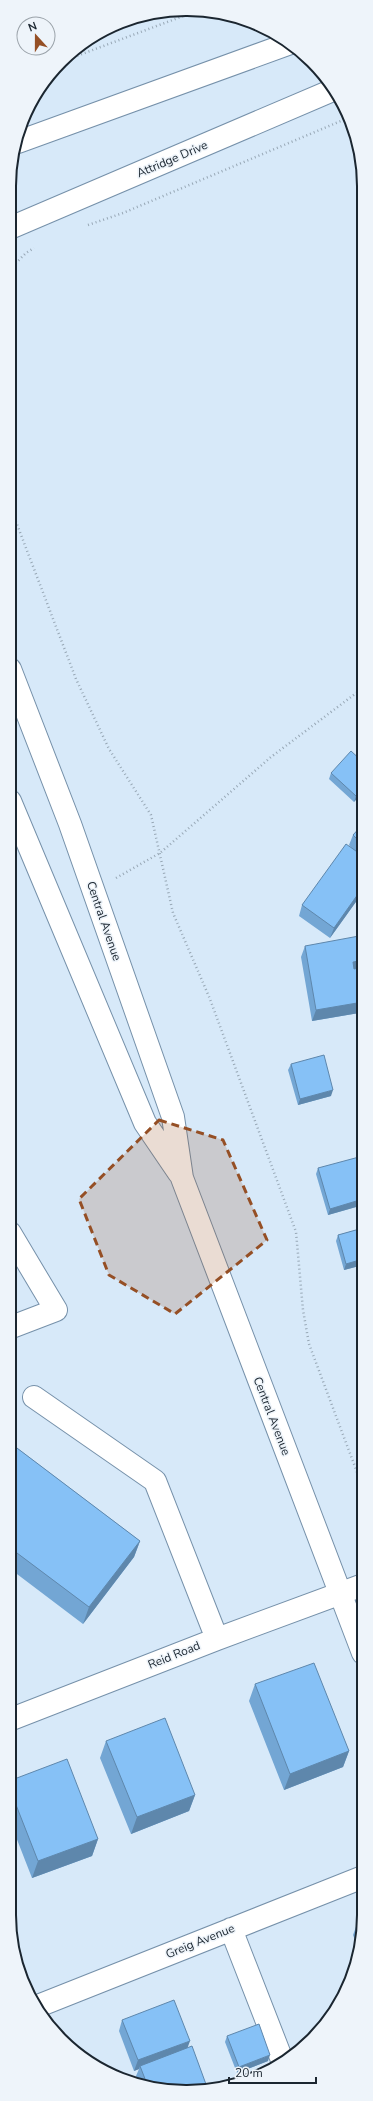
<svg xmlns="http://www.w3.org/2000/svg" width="373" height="2101" viewBox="0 0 373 2101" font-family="'Nunito Sans',sans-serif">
	<rect width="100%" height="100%" fill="#d7e9f9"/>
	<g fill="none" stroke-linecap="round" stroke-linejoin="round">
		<defs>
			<path id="minor" d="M 9,1328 L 56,1310 L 10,1233
				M 34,1397 L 155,1481 L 217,1639
				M 9,1720 L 217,1639 L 363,1585
				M 231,1929 L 282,2060
				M 38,2006 L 363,1877"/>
			<path id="major" d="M 18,142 L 288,44
				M 10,228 L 333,90
				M 10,669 L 70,824 L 173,1117 L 182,1178 L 363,1653
				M 10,801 L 145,1123 L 179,1173"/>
		</defs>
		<use href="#minor" stroke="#7691aa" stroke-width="24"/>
		<use href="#major" stroke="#7691aa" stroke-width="24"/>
		<path stroke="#98a8b6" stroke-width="2.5" stroke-dasharray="1 3" stroke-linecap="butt" d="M 66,60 L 194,12
			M 88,225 L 123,213 L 348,118
			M 10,269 L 26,253 L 34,248
			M 10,506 L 76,679 L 109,749 L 151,815 L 173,913 L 210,999 L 296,1232 L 303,1310 L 309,1344 L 363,1488
			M 116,878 L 160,853 L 271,757 L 363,688"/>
		<use href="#minor" stroke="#fff" stroke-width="22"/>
		<use href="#major" stroke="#fff" stroke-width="22"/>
	</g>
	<path fill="#73a6d4" d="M 363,762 L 363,792 L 354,802 L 329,779 L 331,773 Z
		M 363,824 L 363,892 L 330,938 L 299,916 L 302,905 L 352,849 L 349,845 L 353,835 Z
		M 305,946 L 361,968 L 363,967 L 363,1044 L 356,1020 L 359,1013 L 312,1021 L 301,957 Z
		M 291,1064 L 331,1096 L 298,1105 L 288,1070 Z
		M 318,1168 L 363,1169 L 363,1205 L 328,1215 L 316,1174 Z
		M 363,1228 L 363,1265 L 344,1270 L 336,1241 L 338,1235 Z
		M 9,1442 L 140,1541 L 134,1557 L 83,1624 L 9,1568 Z
		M 255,1684 L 349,1751 L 343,1767 L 284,1790 L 249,1701 Z
		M 106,1741 L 195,1795 L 189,1811 L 131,1834 L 100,1758 Z
		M 9,1781 L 98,1839 L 92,1856 L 32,1878 L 9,1819 Z
		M 357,1924 L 363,1937 L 359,1950 L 353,1935 Z
		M 122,2020 L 187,2048 L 175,2092 L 138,2082 L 136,2076 L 139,2069 L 134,2071 L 119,2031 Z
		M 227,2036 L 268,2061 L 237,2073 L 225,2042 Z
		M 301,2045 L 303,2048 L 299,2051 Z"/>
	<path fill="#5e87ac" d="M 363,789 L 363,792 L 354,802 L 356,796 Z
		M 363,887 L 363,892 L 330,938 L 334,928 Z
		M 363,960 L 360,970 L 349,972 L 353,962 Z
		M 363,1002 L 363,1012 L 360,1010 L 359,1013 L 312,1021 L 316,1010 Z
		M 333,1090 L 331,1096 L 298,1105 L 300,1099 Z
		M 363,1199 L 363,1205 L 328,1215 L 330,1209 Z
		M 363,1259 L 363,1265 L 344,1270 L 346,1264 Z
		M 140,1541 L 134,1557 L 83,1624 L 89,1607 Z
		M 349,1751 L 343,1767 L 284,1790 L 290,1774 Z
		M 195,1795 L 189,1811 L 131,1834 L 137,1817 Z
		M 98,1839 L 92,1856 L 32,1878 L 38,1861 Z
		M 190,2041 L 186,2052 L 140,2066 L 139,2069 L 134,2071 L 138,2060 Z
		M 270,2055 L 268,2061 L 237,2073 L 239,2067 Z"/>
	<path fill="#86c1f6" stroke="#5e87ac" d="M 351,751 L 363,762 L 363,789 L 356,796 L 331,773 Z
		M 363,824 L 363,845 L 353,835 Z
		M 346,844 L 363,856 L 363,887 L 334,928 L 302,905 Z
		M 359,936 L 363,956 L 363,960 L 353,962 L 354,969 L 363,967 L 363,1002 L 316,1010 L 305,946 Z
		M 363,1009 L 363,1019 L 360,1010 Z
		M 324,1055 L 333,1090 L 300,1099 L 291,1064 Z
		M 359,1157 L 363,1169 L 363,1199 L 330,1209 L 318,1168 Z
		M 363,1228 L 363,1259 L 346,1264 L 338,1235 Z
		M 9,1442 L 140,1541 L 89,1607 L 9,1547 Z
		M 314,1663 L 349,1751 L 290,1774 L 255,1684 Z
		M 165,1718 L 195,1795 L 137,1817 L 106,1741 Z
		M 67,1759 L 98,1839 L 38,1861 L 9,1787 L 9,1781 Z
		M 363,1922 L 363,1937 L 362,1939 L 357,1924 Z
		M 174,2000 L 190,2041 L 138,2060 L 122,2020 Z
		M 259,2024 L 270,2055 L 239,2067 L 227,2036 Z
		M 307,2043 L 303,2048 L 302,2049 L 301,2045 Z
		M 192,2046 L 207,2087 L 175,2092 L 147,2084 L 140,2066 Z"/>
	<path fill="#954f25" fill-opacity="0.2" stroke="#954f25" stroke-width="3" stroke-dasharray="8 5" stroke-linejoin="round" d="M 159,1120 L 223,1140 L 267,1240 L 175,1314 L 109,1275 L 79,1199 Z"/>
	<g text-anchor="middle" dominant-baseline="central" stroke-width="3" stroke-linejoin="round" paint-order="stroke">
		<g font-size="12" fill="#1b2630" stroke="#eef4fa">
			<text transform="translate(172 159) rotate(-23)">Attridge Drive</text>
			<text transform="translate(104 921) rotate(71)">Central Avenue</text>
			<text transform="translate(272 1416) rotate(69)">Central Avenue</text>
			<text transform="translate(174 1655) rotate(-22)">Reid Road</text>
			<text transform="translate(200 1941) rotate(-22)">Greig Avenue</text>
		</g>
	</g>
	<path d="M0 0H373V2101H0ZM186 16H187A170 170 0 0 1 357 186V1915A170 170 0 0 1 187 2085H186A170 170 0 0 1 16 1915V186A170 170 0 0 1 186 16Z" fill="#eef4fa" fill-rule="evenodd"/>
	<path fill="none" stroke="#1b2630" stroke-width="2" d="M186 16H187A170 170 0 0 1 357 186V1915A170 170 0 0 1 187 2085H186A170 170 0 0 1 16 1915V186A170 170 0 0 1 186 16Z"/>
	<g transform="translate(36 36) rotate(339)"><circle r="19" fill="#eef4fa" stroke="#9aa2a9"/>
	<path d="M0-3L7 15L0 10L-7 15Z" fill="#954f25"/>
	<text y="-6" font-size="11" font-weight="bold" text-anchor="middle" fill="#1b2630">N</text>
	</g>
	<path d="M229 2077v6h87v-6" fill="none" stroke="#1b2630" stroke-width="2"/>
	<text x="235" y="2077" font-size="12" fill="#1b2630" stroke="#eef4fa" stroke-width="3" paint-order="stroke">20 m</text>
</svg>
